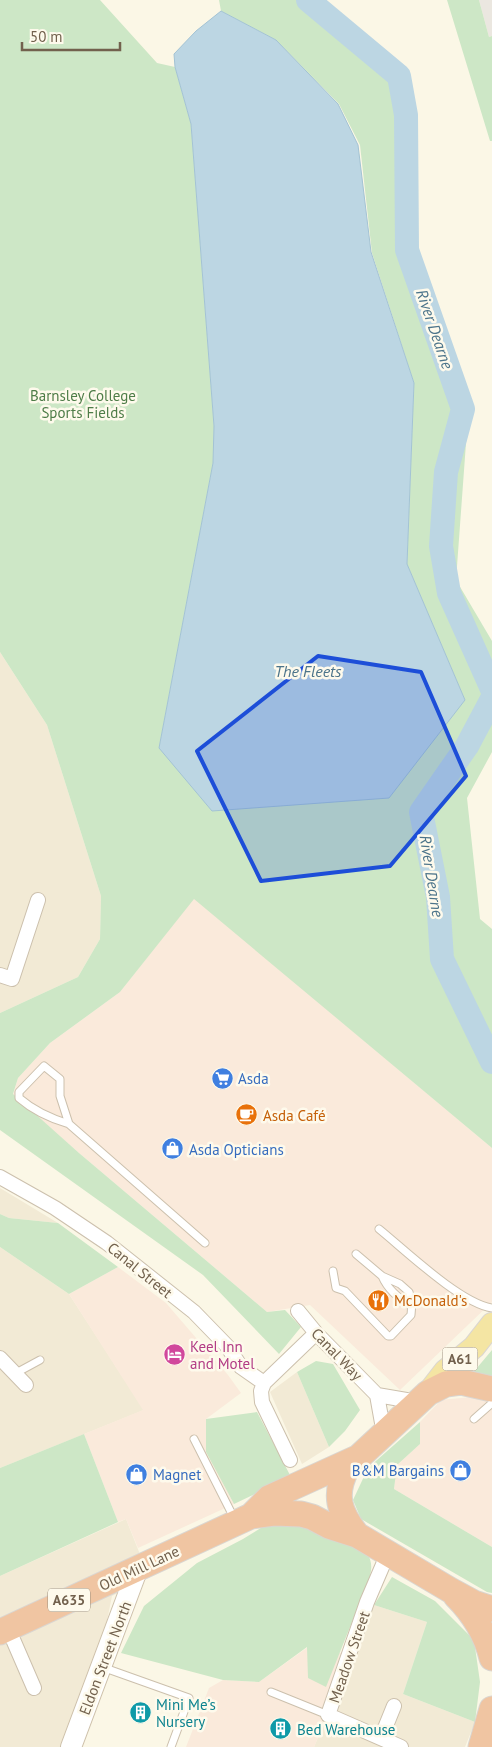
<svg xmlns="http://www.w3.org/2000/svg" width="492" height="1747" viewBox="0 0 492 1747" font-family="'PT Sans',sans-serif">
	<rect width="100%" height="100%" fill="#fbf7e6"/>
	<path fill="#f2ead5" d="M 0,652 L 47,725 L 101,896 L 100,939 L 78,977 L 0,1013 Z
		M 0,1188 L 58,1223 L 9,1218 L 0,1214 Z
		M 0,1247 L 69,1294 L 144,1410 L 0,1468 Z
		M 297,1372 L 329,1447 L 302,1464 L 270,1392 Z
		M 126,1519 L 149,1577 L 112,1596 L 101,1650 L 64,1747 L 0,1747 L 0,1576 Z
		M 374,1605 L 427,1622 L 403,1694 L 475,1722 L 465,1747 L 314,1747 Z"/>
	<path fill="#faeadb" d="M 194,898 L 492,1148 L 492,1302 L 400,1390 L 310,1305 L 267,1312 L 79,1153 L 13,1095 L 18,1078 L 50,1043 L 120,992 Z
		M 118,1267 L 166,1303 L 228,1375 L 241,1393 L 206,1419 L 206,1452 L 234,1504 L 138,1548 L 126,1519 L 118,1522 L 84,1434 L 143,1410 L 69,1294 Z
		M 481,1396 L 492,1400 L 492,1547 L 394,1489 L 397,1465 L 420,1444 L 420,1422 L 441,1400 Z
		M 308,1647 L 345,1654 L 352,1658 L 314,1747 L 186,1747 L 209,1688 L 223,1680 L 259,1682 Z"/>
	<path fill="#ebe7e0" d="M 479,0 L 492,0 L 492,36 L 489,37 Z"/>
	<path fill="#cde7c6" d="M 0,0 L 100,0 L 157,63 L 175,67 L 191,124 L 214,426 L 213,463 L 159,748 L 465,700 L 407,564 L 414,383 L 372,253 L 360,145 L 339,104 L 276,40 L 221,11 L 219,0 L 301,0 L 399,76 L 406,115 L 407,250 L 469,402 L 456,580 L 492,641 L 492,752 L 467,798 L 480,919 L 492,929 L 492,1148 L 194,899 L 120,992 L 50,1043 L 18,1078 L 13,1094 L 79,1153 L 267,1312 L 285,1310 L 301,1327 L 279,1354 L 203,1275 L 0,1130 L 0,1013 L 78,977 L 100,939 L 101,896 L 47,725 L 0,652 Z
		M 447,0 L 479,0 L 489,37 L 492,36 L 492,141 L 490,141 Z
		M 0,1214 L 9,1218 L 58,1223 L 118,1267 L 69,1294 L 0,1247 Z
		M 492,1350 L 492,1380 L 471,1375 Z
		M 316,1361 L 333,1364 L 360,1410 L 345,1431 L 329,1447 L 297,1372 Z
		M 257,1412 L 291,1477 L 234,1504 L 206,1452 L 206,1419 Z
		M 420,1422 L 420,1444 L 397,1465 L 394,1489 L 492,1547 L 492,1593 L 487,1592 L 361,1519 L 353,1500 L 368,1468 Z
		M 84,1434 L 118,1522 L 0,1576 L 0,1468 Z
		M 297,1518 L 367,1552 C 373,1564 372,1570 368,1582 L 326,1687 L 308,1678 L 307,1647 L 259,1682 L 223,1680 L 121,1653 L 144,1606 L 197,1563 L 243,1539 L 272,1521 Z
		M 392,1577 L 435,1601 L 474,1640 L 480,1682 L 475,1722 L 403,1694 L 427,1622 L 374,1605 Z"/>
	<path fill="#bcd6e3" stroke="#a3c3d4" d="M 221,11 L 276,40 L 338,104 L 358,145 L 371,252 L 414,383 L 407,564 L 465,700 L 389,798 L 212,811 L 159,748 L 213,463 L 214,426 L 191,124 L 175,67 L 174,54 L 196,31 Z"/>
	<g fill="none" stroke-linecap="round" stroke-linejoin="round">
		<path stroke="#bcd6e3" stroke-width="24" d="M 308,0 L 399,76 L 406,115 L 407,250 L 463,409 L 446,472 L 441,546 L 449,593 L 492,689
			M 492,699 L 467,746 L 421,812 L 438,897 L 442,959 L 492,1062"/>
		<defs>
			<path id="lane" d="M 69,1124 L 60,1096 L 60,1079 L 44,1066 L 19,1092 L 19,1098 C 34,1111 49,1118 69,1124 L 205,1243
				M 379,1229 C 405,1250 460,1303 492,1308
				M 333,1271 L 336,1288 L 345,1291 L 388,1336 L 391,1336 L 411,1315 L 412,1302 L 409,1292 L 400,1284 L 382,1276 L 356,1254
				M 382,1276 C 388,1290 399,1299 412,1306
				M 16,1373 L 40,1360
				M 474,1419 L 492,1403
				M 194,1439 L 235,1520
				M 102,1667 L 189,1698 L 171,1747
				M 271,1692 L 328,1715"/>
			<path id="street" d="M 0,975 L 12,979 L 38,900
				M 0,1177 L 55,1208 L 107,1243 L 194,1312 L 227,1346 L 241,1367 L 264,1383
				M 298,1311 L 316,1333 L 377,1395 L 384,1434
				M 0,1358 L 26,1385
				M 377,1395 L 418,1402
				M 290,1460 L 262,1402 L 261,1391 L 264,1383 L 316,1333
				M 388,1553 L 367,1602 L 328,1715 L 401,1747
				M 8,1628 L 34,1688
				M 381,1738 L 394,1706"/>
			<path id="secondary" d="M 71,1747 L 138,1568"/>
			<path id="primary" d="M 428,1393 L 445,1371 L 474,1347 L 492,1324"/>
			<path id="highway" d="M 492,1389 L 461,1382 L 446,1384 L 428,1393 L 347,1468 C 333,1495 339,1512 357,1535 L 450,1590 L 474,1603 L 492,1609
				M 251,1516 L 269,1498 L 357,1458
				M 456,1596 C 474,1614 486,1634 492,1658
				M 0,1632 L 251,1516 L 274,1513 L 301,1514 L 312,1517 L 329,1526 L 357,1535
				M 481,1747 L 492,1709"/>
		</defs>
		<use href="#lane" stroke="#ccc0ad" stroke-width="9"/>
		<use href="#street" stroke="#ccc0ad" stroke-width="16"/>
		<use href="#secondary" stroke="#cec1ab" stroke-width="22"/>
		<use href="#primary" stroke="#dad6d1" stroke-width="24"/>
		<use href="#highway" stroke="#dad6d1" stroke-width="27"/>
		<use href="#lane" stroke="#fff" stroke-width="7"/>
		<use href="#street" stroke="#fff" stroke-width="14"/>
		<use href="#secondary" stroke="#fff" stroke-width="20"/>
		<use href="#primary" stroke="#f4e5a3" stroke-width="22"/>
		<use href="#highway" stroke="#f0c5a2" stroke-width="25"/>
	</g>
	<path fill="#1d4ed8" fill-opacity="0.2" stroke="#1d4ed8" stroke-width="4" stroke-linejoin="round" d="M 318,656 L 421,672 L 466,776 L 390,866 L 261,881 L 197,751 Z"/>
	<defs>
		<symbol id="supermarket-disc" viewBox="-11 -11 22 22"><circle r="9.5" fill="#3f7fe0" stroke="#fefaec"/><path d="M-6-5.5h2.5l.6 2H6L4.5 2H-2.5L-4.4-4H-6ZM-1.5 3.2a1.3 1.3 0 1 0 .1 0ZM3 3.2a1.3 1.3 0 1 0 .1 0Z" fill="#fff"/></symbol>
		<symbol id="cafe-disc" viewBox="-11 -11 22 22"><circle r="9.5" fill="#e8710a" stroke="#fefaec"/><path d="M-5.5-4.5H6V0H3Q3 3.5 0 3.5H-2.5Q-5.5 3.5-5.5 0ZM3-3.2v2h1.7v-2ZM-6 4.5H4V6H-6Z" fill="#fff"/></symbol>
		<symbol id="shop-disc" viewBox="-11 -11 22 22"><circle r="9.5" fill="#3f7fe0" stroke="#fefaec"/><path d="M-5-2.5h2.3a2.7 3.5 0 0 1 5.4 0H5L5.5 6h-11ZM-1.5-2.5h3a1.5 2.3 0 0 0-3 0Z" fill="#fff"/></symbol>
		<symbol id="restaurant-disc" viewBox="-11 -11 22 22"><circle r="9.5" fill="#e8710a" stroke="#fefaec"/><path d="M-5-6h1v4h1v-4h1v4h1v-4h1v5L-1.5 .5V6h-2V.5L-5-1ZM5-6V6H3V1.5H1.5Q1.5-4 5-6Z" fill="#fff"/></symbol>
		<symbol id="hotel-disc" viewBox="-11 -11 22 22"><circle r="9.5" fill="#d1479c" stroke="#fefaec"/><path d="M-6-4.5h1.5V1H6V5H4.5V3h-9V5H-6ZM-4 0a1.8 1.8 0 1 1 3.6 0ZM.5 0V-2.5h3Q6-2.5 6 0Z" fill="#fff"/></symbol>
		<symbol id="building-disc" viewBox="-11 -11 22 22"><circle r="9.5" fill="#0f9aa8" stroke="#fefaec"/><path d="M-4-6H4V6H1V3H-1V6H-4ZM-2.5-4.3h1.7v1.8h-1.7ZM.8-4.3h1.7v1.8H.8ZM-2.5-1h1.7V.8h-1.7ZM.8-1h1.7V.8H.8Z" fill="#fff"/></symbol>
	</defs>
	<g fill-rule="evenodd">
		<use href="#supermarket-disc" x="210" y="1066" width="25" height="25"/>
		<use href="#cafe-disc" x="234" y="1102" width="25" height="25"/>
		<use href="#shop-disc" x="160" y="1136" width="25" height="25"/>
		<use href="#restaurant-disc" x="366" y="1288" width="25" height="25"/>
		<use href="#hotel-disc" x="162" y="1342" width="25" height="25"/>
		<use href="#shop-disc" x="448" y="1458" width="25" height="25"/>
		<use href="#shop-disc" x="124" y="1462" width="25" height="25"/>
		<use href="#building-disc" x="128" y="1700" width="25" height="25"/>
		<use href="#building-disc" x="268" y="1716" width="25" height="25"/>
	</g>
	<g text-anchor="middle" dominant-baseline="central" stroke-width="5" stroke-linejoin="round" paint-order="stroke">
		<g fill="#fefaec" stroke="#9c8f7d" stroke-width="1">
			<rect x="442.5" y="1347.5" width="35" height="23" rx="4"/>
			<rect x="48" y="1588.5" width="42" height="23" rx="4"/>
		</g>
		<g font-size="14" font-weight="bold" fill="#72614d">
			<text x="460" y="1359">A61</text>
			<text x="69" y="1600">A635</text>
		</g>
		<g font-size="15" fill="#4e7d48" stroke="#fefaec">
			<text x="83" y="395">Barnsley College<tspan x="83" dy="17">Sports Fields</tspan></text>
		</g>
		<g font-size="15" fill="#366cbe" stroke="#fefaec" text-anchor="start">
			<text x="238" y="1078">Asda</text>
			<text x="189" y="1149">Asda Opticians</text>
			<text x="444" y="1470" text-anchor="end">B&amp;M Bargains</text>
			<text x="153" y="1474">Magnet</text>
		</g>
		<g font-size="15" fill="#c56008" stroke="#fefaec" text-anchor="start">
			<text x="263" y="1115">Asda Café</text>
			<text x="394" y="1300">McDonald's</text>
		</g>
		<g font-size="15" fill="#72614d" stroke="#fefaec">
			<text transform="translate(140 1270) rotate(39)">Canal Street</text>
			<text transform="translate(337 1354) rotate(46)">Canal Way</text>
			<text transform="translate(139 1568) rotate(-25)">Old Mill Lane</text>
			<text transform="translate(349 1657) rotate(-71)">Meadow Street</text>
			<text transform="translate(105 1658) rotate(-69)">Eldon Street North</text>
		</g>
		<g font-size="15" fill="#b23c85" stroke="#fefaec" text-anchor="start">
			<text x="190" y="1346">Keel Inn<tspan x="190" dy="17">and Motel</tspan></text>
		</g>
		<g font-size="15" fill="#0d838f" stroke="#fefaec" text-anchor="start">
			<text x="156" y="1704">Mini Me’s<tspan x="156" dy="17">Nursery</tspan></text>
			<text x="297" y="1729">Bed Warehouse</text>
		</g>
		<g font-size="16" font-style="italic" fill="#4c748a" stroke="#fefaec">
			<text transform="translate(435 329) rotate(71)">River Dearne</text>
			<text x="308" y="671">The Fleets</text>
			<text transform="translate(432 876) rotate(81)">River Dearne</text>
		</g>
	</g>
	<path d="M22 42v8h98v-8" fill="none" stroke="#72614d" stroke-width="2.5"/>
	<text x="30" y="42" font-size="15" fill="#72614d" stroke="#fefaec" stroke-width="4" paint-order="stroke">50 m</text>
</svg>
